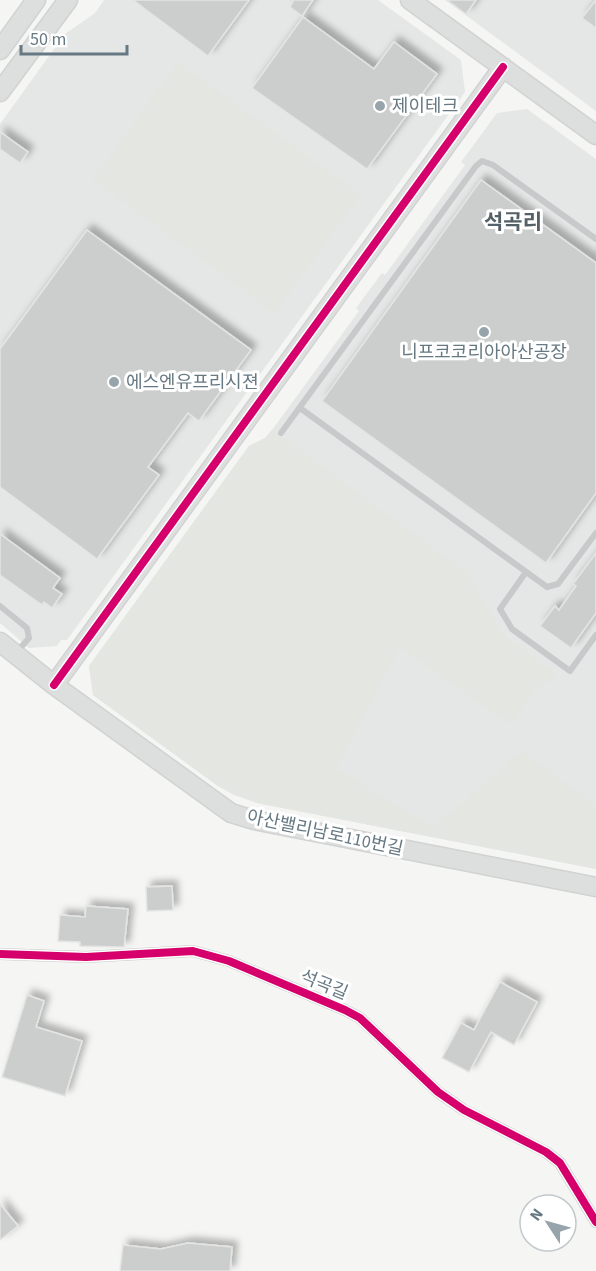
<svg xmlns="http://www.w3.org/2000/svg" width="596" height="1271" viewBox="0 0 596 1271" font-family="'Source Sans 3','Noto Sans KR',sans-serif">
	<defs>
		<filter id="shadow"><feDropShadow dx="5.5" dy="-5.5" stdDeviation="3" flood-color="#0004"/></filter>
	</defs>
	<rect width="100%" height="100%" fill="#f5f5f4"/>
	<path fill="#e5e6e6" d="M 104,0 L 378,0 L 461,60 L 465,92 L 67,640 L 61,640 L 57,646 L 29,648 L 0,623 L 0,124 L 65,34 L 95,13 Z
		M 445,0 L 596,0 L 596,111 L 475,22 Z
		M 527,109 L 596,159 L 596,869 L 257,803 L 234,795 L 218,786 L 93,695 L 89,666 L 249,446 L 265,438 L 272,430 L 359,311 L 356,308 L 382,273 L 385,275 L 465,165 L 461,162 L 497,113 Z"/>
	<path fill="#e4e7e1" d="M 178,62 L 361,195 L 275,313 L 92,180 Z
		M 272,430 L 469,574 L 503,635 L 555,673 L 556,678 L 537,688 L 511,725 L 400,648 L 336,768 L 433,828 L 522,751 L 596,805 L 596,869 L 257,803 L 218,786 L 93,695 L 89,666 L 249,446 L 265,438 Z"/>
	<path fill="#cccece" stroke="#e4e4e4" stroke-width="1.5" filter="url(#shadow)" d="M 133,0 L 249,0 L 208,56 Z
		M 294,0 L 313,0 L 302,16 L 290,7 Z
		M 447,0 L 476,0 L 466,14 Z
		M 596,0 L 596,28 L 582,18 Z
		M 303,17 L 374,69 L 394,42 L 437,74 L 367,169 L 252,88 Z
		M 0,132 L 28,152 L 20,163 L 0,149 Z
		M 481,180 L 596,263 L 596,493 L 546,563 L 322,401 Z
		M 87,230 L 251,350 L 199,421 L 188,413 L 148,467 L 159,475 L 97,559 L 0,487 L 0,349 Z
		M 0,534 L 60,578 L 53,588 L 62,594 L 52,608 L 44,602 L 42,605 L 0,575 Z
		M 596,553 L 596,613 L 571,648 L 540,626 L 555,606 L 559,610 L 576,586 L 573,584 Z
		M 172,886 L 173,910 L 147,911 L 146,887 Z
		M 86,906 L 128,909 L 124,947 L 80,946 L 80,942 L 58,941 L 60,915 L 85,917 Z
		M 500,982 L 537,1002 L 514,1045 L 491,1032 L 469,1072 L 442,1058 L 461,1023 L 474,1030 Z
		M 27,995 L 44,1001 L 36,1027 L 82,1041 L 65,1096 L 2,1077 Z
		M 0,1204 L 18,1226 L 0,1240 Z
		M 188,1243 L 232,1247 L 230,1271 L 120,1271 L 123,1245 L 161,1249 Z"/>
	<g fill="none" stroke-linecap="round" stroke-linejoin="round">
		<defs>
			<path id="secondary" d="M 410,0 L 596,135
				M 0,50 L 36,0
				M 0,92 L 68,0
				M 0,642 L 54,685 L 231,813 L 254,820 L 596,887
				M 54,685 L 503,67"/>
		</defs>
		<use href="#secondary" stroke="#d1d3d3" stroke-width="21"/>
		<path stroke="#c7c9ca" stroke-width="6" d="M 300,408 L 547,587 L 558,584 L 596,533
			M 281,433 L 476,166 L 482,161 L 493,165 L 596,239
			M 526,572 L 500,609 L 512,629 L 570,671 L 596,635
			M 0,606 L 27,628 L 29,638 L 22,646"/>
		<path stroke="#c7c9ca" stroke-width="12" d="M 0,954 L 86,957 L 193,951 L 229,961 L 345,1010 L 360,1018 L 438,1092 L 464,1110 L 546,1152 L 560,1163 L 596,1222"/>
		<use href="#secondary" stroke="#dddede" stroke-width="18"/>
		<defs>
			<path id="cycleway" d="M 54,685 L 503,67
				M 0,954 L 86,957 L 193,951 L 229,961 L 345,1010 L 360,1018 L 438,1092 L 464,1110 L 546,1152 L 560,1163 L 596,1222"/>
		</defs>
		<use href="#cycleway" stroke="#fff" stroke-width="11"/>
		<use href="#cycleway" stroke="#d6006c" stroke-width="8"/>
	</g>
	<g fill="#98a4ab" stroke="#fff" stroke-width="2">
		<circle cx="380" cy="106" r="6"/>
		<circle cx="484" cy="332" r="6"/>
		<circle cx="114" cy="382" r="6"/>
	</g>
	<g text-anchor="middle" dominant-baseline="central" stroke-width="6" stroke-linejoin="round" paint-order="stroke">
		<g font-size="18" fill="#667983" stroke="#fff" text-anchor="start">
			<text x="392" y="106">제이테크</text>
			<text x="484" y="352" text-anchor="middle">니프코코리아아산공장</text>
			<text x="126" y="382">에스엔유프리시젼</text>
		</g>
		<g font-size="18" fill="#667983" stroke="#fff">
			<text transform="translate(325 833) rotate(12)">아산밸리남로110번길</text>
			<text transform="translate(324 985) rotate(22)">석곡길</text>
		</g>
		<g font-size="21" font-weight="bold" fill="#546168" stroke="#fff">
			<text x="513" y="222">석곡리</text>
		</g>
	</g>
	<g transform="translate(548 1223) rotate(306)"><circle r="28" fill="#ffffff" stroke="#c2c9cd" stroke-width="1.5"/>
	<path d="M0-4.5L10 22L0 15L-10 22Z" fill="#98a4ab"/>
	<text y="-9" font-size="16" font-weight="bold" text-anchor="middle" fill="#667983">N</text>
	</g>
	<path d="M21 45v9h106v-9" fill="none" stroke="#667983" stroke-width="3"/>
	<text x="30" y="45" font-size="18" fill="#667983" stroke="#ffffff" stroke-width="4.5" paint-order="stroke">50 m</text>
</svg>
